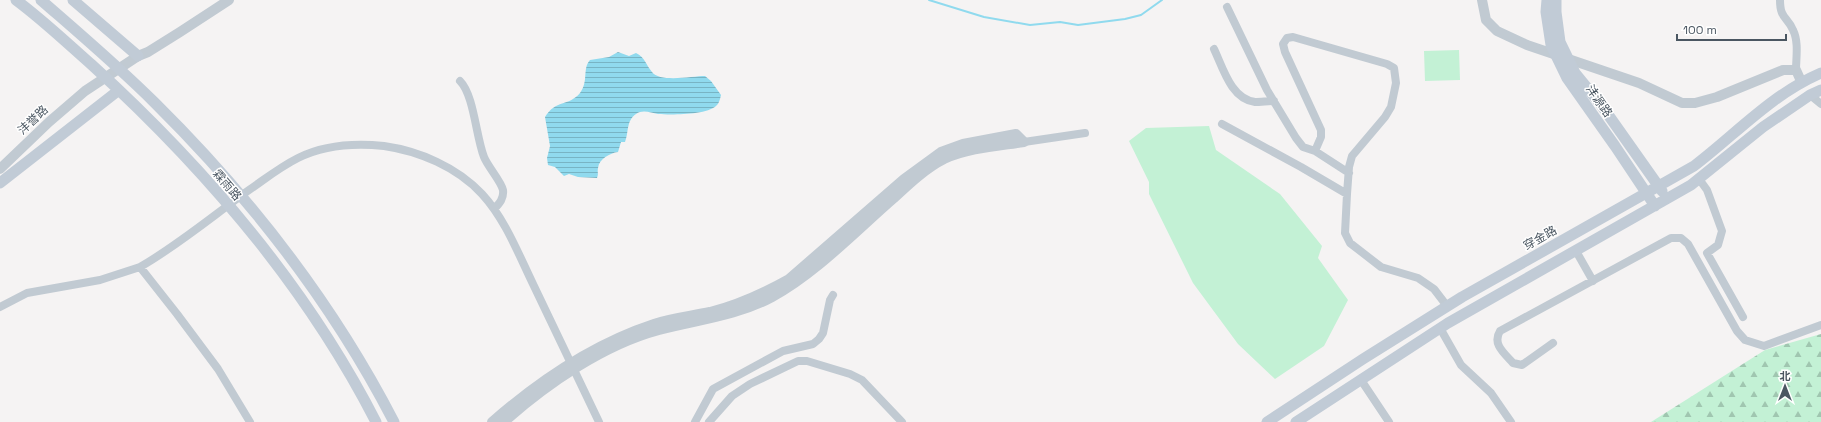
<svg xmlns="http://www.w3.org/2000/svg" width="1821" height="422" viewBox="0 0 1821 422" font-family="'Space Grotesk','Noto Sans SC',sans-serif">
	<defs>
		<pattern id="forest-firs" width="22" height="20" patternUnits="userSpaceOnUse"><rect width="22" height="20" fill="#c3f1d5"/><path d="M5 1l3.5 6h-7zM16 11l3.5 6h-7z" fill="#a0c6b0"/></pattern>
		<pattern id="water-rules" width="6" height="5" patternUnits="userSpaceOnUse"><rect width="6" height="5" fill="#90daee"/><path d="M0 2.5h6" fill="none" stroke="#78b4c4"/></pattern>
	</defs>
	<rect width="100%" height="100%" fill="#f5f3f3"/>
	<path fill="#c3f1d5" d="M 1459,50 L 1460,80 L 1425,81 L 1424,51 Z
		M 1209,126 L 1216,150 L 1280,194 L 1322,246 L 1318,258 L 1348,300 L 1324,346 L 1275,379 L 1238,344 L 1193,283 L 1149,194 L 1149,182 L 1129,141 L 1146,128 Z"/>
	<path fill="url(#forest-firs)" d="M 1821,334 L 1821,422 L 1651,422 L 1765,350 Z"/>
	<path fill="url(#water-rules)" d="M 618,52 L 629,56 L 636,53 C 645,57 646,65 652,72 C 660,83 693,76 705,76 L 711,81 L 721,95 C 720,99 719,104 716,106 C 706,115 671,115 658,114 C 651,113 643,109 636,114 C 626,121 629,132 625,142 L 621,142 L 618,152 C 610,153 599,159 598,168 C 597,173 599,173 597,178 L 578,177 L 569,174 L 564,176 L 555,167 L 548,165 L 547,158 L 550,146 L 545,117 C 556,99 568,107 580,93 C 589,81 582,69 590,60 L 609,57 Z"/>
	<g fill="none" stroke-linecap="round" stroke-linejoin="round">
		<path stroke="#90daee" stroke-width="2" d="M 929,0 L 984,17 L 1030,25 L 1060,22 L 1078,25 L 1125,19 L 1141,15 L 1162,0"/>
		<path stroke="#c1cad2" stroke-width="8" d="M 1780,0 C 1780,19 1787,16 1793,30 C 1799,42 1796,58 1796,70
			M 1227,7 L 1267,90 L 1296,138 L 1303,147 L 1315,151 L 1349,173
			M 1214,49 C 1223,68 1231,99 1255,102 C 1261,102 1268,101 1274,101
			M 460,81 C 474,95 476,137 484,157 C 488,167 501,181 503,190 C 504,198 500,203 494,209
			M 1810,95 L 1821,104
			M 1222,124 L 1301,167 L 1347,194 L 1345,233 L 1350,243 L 1381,267 L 1418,278 L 1434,289 L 1447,306
			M 1024,142 L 1085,133
			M 1315,151 L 1321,137 L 1321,130 L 1285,52 L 1283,44 L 1287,38 L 1293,37 L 1387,64 L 1394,68 L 1396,83 L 1391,107 L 1385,117 L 1352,156 L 1349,167 L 1347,194
			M 1699,179 L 1707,190 L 1722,231 L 1718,245 L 1707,253 L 1743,317
			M 1576,251 L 1593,281
			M 140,267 C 177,246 214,215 249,190 C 265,179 280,167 298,158 C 324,145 355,143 384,146 C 419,151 457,167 482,194 C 505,219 518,253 533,284 C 555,330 577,376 599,422
			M 0,307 L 27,293 L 100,280 L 140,267 L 177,314 L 218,369 L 250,422
			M 1440,328 L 1461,365 L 1491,393 L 1511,422
			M 1553,343 L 1522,365 L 1513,363 C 1504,353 1492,344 1500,331 L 1671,238 L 1681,238 L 1688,244 L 1737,331 L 1745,340 L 1764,346 L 1821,325
			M 1361,380 L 1389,422
			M 695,422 L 713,389 L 783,351 L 813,344 L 819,339 L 823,333 L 830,300 L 833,295
			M 709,422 L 732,396 L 750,384 L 798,361 L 807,361 L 850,374 L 862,380 L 902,422"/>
		<path stroke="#c1cad2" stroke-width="10" d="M 1482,0 L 1486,20 L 1497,31 L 1527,45 L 1639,83 L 1682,103 L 1695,103 L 1717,97 L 1783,70 L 1796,70 L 1801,81
			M 0,169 L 49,122 L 85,91 L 138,56 L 148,52 L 180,32 L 229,0
			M 492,422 C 540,380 593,344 654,324 C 672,318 692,316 710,312 C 738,305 764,293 789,279 L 904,179 L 941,152 L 963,144 L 1016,134 L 1024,142
			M 504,422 C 547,384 603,345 659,330 C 697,320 737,316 772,297 C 815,274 857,230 894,198 C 909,184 926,168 944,159 C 968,148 998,146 1024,142"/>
		<path stroke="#c1cbd6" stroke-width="11" d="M 16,0 C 43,20 67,43 92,65 C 204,167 307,287 376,422
			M 41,0 C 80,34 119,67 155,103 C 250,197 333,304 394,422
			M 73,0 L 138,56
			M 1547,0 L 1546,12 L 1551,45 L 1567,78 L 1615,146 L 1655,206
			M 1556,0 L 1556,12 L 1560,42 L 1575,73 L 1602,106 L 1662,191
			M 0,183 L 119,90
			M 1267,422 L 1363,359 L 1462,297 L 1694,166 C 1736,134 1772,94 1821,73
			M 1296,422 L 1448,323 L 1691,185 L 1763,127 L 1810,95 L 1821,90"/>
	</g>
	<g text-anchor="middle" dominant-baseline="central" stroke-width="3" stroke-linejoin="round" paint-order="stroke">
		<g font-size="12" fill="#4a5661" stroke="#fff">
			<text transform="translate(1599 101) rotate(55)">沣源路</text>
			<text transform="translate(33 120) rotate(-43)">沣誉路</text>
			<text transform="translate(227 185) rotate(49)">霖雨路</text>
			<text transform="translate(1540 238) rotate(-29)">穿金路</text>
		</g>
	</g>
	<g transform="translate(1785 386)" stroke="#ffffff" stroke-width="3" paint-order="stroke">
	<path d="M0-3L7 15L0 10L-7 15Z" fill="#4a5661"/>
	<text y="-6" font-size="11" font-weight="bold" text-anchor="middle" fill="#4a5661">北</text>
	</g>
	<path d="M1677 34v6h109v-6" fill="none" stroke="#4a5661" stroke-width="2"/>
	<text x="1683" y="34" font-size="12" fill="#4a5661" stroke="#ffffff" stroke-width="3" paint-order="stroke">100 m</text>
</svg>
